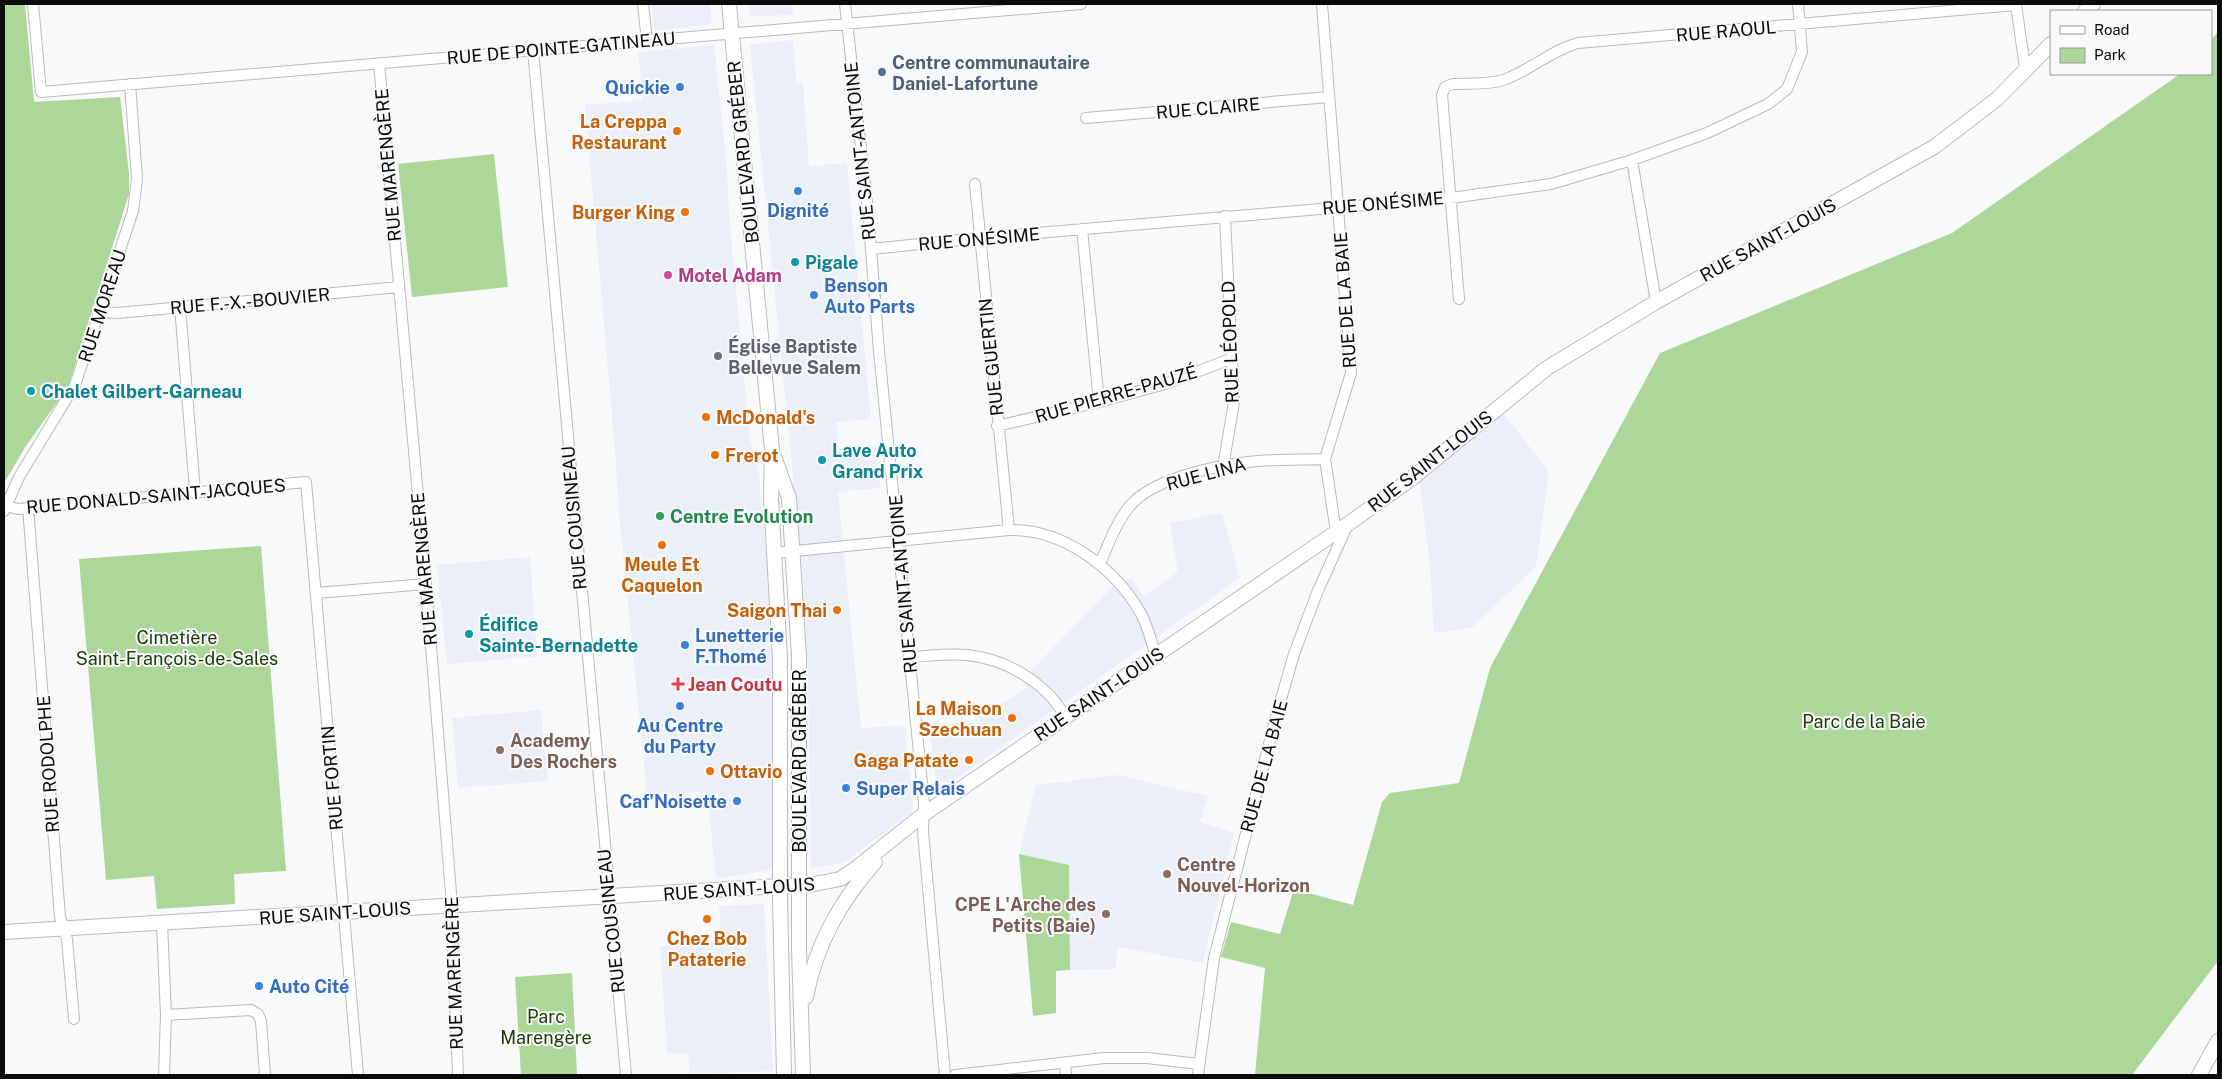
<svg xmlns="http://www.w3.org/2000/svg" width="2222" height="1079" viewBox="0 0 2222 1079" font-family="'Public Sans',sans-serif">
	<rect width="100%" height="100%" fill="#f8f9fa"/>
	<path fill="#ebf0f8" d="M 651,4 L 710,4 L 712,22 L 708,25 L 654,31 Z
		M 749,4 L 792,4 L 793,15 L 750,16 Z
		M 793,40 L 797,84 L 803,83 L 809,166 L 847,163 L 871,419 L 836,422 L 839,449 L 876,446 L 880,488 L 838,492 L 861,728 L 905,725 L 913,807 L 911,813 L 845,862 L 811,869 L 808,671 L 802,565 L 750,45 Z
		M 714,45 L 726,156 L 730,226 L 750,440 L 759,474 L 773,631 L 775,673 L 774,830 L 771,870 L 716,879 L 707,791 L 647,796 L 618,501 L 615,451 L 585,105 L 643,100 L 638,52 Z
		M 1498,406 L 1549,472 L 1536,567 L 1471,628 L 1434,633 L 1430,567 L 1419,480 Z
		M 1222,513 L 1240,578 L 952,782 L 936,782 L 929,727 L 972,721 L 1027,688 L 1021,681 L 1112,587 L 1131,578 L 1144,596 L 1178,572 L 1170,523 Z
		M 530,557 L 537,657 L 447,664 L 437,565 Z
		M 541,710 L 548,781 L 458,788 L 452,718 Z
		M 1118,775 L 1208,796 L 1200,822 L 1234,833 L 1203,963 L 1118,947 L 1115,969 L 1070,970 L 1069,865 L 1019,854 L 1036,785 Z
		M 764,904 L 773,1071 L 690,1074 L 688,1053 L 667,1053 L 660,946 L 721,940 L 719,906 Z"/>
	<path fill="#add699" d="M 4,4 L 25,4 L 34,102 L 120,97 L 129,173 L 129,194 L 68,387 L 26,446 L 4,483 Z
		M 2218,32 L 2218,961 L 2132,1075 L 1255,1075 L 1265,968 L 1221,957 L 1231,922 L 1280,934 L 1294,889 L 1353,905 L 1382,802 L 1390,793 L 1459,783 L 1490,668 L 1660,353 L 1952,233 L 2180,74 L 2211,74 L 2211,40 Z
		M 494,154 L 508,287 L 412,297 L 398,164 Z
		M 261,546 L 286,871 L 234,874 L 235,904 L 157,909 L 154,876 L 106,880 L 79,559 Z
		M 1019,854 L 1069,865 L 1070,970 L 1056,971 L 1056,1013 L 1033,1016 Z
		M 572,973 L 577,1075 L 521,1075 L 515,977 Z"/>
	<g fill="none" stroke-linecap="round" stroke-linejoin="round">
		<defs>
			<path id="street" d="M 33,4 L 41,92 L 1081,4
				M 643,4 L 647,41
				M 845,4 L 868,211 L 879,351 L 924,803 L 923,832 L 945,1075
				M 1322,4 L 1351,373 L 1325,459 L 1336,532
				M 2016,4 L 2025,68
				M 533,50 L 626,1075
				M 379,63 L 426,584 L 451,893 L 458,1075
				M 1086,118 L 1329,97
				M 1632,160 L 1656,302
				M 975,184 L 1009,530
				M 1082,229 L 1099,402
				M 871,249 L 989,237 L 1451,198 L 1551,184 L 1632,160 L 1707,133 L 1768,104 L 1787,89 L 1802,52 L 1798,4
				M 1459,299 L 1442,95 L 1445,87 L 1453,84 C 1469,83 1491,85 1506,79 C 1532,69 1552,50 1578,43 L 2016,5
				M 180,307 L 195,491
				M 100,312 L 117,313 L 399,287
				M 997,426 L 1099,402 L 1165,384 L 1233,358
				M 1223,467 L 1234,402 L 1225,216
				M 6,506 L 18,509 L 306,482 L 358,1075
				M 28,507 L 60,917 L 67,939 L 74,1019
				M 4,511 L 19,477 L 75,385 L 133,211 L 137,179 L 130,84
				M 775,553 L 1009,530 C 1063,529 1114,567 1140,612 C 1148,625 1151,642 1156,656
				M 1100,564 C 1108,545 1116,523 1129,507 C 1151,479 1214,466 1248,462 C 1273,459 1299,460 1325,459
				M 316,593 L 426,584
				M 910,657 C 928,656 949,653 967,655 C 1006,659 1045,682 1065,716
				M 162,924 L 166,1015 L 164,1075
				M 166,1015 L 251,1010 L 258,1014 L 261,1021 L 265,1075
				M 1065,1063 L 1066,1075
				M 955,1075 L 1104,1058 L 1147,1058 L 1199,1064
				M 1198,1075 L 1214,958 L 1277,713 L 1294,654 L 1317,593 L 1347,526"/>
			<path id="secondary" d="M 729,4 L 772,450 L 771,498 L 780,659 L 780,898 L 784,1075
				M 2085,11 L 2093,4
				M 775,459 L 789,498 L 799,656 L 799,949 L 803,1075
				M 4,932 L 814,884 L 840,879 L 855,869 L 924,814 L 1348,524 L 1411,479 L 1547,368 L 1656,302 L 1934,147 L 1997,99 L 2051,44
				M 806,997 C 816,944 840,902 875,862
				M 2199,1075 L 2218,1041"/>
		</defs>
		<use href="#street" stroke="#b9babb" stroke-width="12"/>
		<use href="#secondary" stroke="#b9babb" stroke-width="16"/>
		<use href="#street" stroke="#fff" stroke-width="10"/>
		<use href="#secondary" stroke="#fff" stroke-width="14"/>
	</g>
	<circle fill="#5c6f8a" stroke="#f8f9fa" stroke-width="2" cx="882" cy="72" r="5"/>
	<g fill="#3f7fe0" stroke="#f8f9fa" stroke-width="2">
		<circle cx="680" cy="87" r="5"/>
		<circle cx="798" cy="191" r="5"/>
		<circle cx="814" cy="295" r="5"/>
		<circle cx="685" cy="645" r="5"/>
		<circle cx="680" cy="706" r="5"/>
		<circle cx="846" cy="788" r="5"/>
		<circle cx="737" cy="801" r="5"/>
		<circle cx="259" cy="986" r="5"/>
	</g>
	<g fill="#e8710a" stroke="#f8f9fa" stroke-width="2">
		<circle cx="677" cy="131" r="5"/>
		<circle cx="685" cy="212" r="5"/>
		<circle cx="706" cy="417" r="5"/>
		<circle cx="715" cy="455" r="5"/>
		<circle cx="662" cy="545" r="5"/>
		<circle cx="837" cy="610" r="5"/>
		<circle cx="1012" cy="718" r="5"/>
		<circle cx="969" cy="760" r="5"/>
		<circle cx="710" cy="771" r="5"/>
		<circle cx="707" cy="919" r="5"/>
	</g>
	<g fill="#0f9aa8" stroke="#f8f9fa" stroke-width="2">
		<circle cx="795" cy="262" r="5"/>
		<circle cx="31" cy="391" r="5"/>
		<circle cx="822" cy="460" r="5"/>
		<circle cx="469" cy="634" r="5"/>
	</g>
	<circle fill="#d1479c" stroke="#f8f9fa" stroke-width="2" cx="668" cy="275" r="5"/>
	<circle fill="#6b7280" stroke="#f8f9fa" stroke-width="2" cx="718" cy="356" r="5"/>
	<circle fill="#2e9e5b" stroke="#f8f9fa" stroke-width="2" cx="660" cy="516" r="5"/>
	<path fill="#e0444e" stroke="#f8f9fa" stroke-width="2" d="M675.5 676.5h5v5h5v5h-5v5h-5v-5h-5v-5h5z"/>
	<g fill="#8d6e63" stroke="#f8f9fa" stroke-width="2">
		<circle cx="500" cy="750" r="5"/>
		<circle cx="1167" cy="874" r="5"/>
		<circle cx="1106" cy="914" r="5"/>
	</g>
	<g text-anchor="middle" dominant-baseline="central" stroke-width="4" stroke-linejoin="round" paint-order="stroke">
		<g font-size="18" fill="#0b0b0c" stroke="#f8f9fa">
			<text transform="translate(1726 31) rotate(-5)">RUE RAOUL</text>
			<text transform="translate(561 48) rotate(-5)">RUE DE POINTE-GATINEAU</text>
			<text transform="translate(1208 108) rotate(-5)">RUE CLAIRE</text>
			<text transform="translate(860 151) rotate(-96)">RUE SAINT-ANTOINE</text>
			<text transform="translate(743 152) rotate(-96)">BOULEVARD GRÉBER</text>
			<text transform="translate(388 165) rotate(-95)">RUE MARENGÈRE</text>
			<text transform="translate(1383 203) rotate(-5)">RUE ONÉSIME</text>
			<text transform="translate(979 239) rotate(-5)">RUE ONÉSIME</text>
			<text transform="translate(1768 240) rotate(-29)">RUE SAINT-LOUIS</text>
			<text transform="translate(1345 300) rotate(-94)">RUE DE LA BAIE</text>
			<text transform="translate(250 301) rotate(-5)">RUE F.-X.-BOUVIER</text>
			<text transform="translate(102 306) rotate(-72)">RUE MOREAU</text>
			<text transform="translate(1230 342) rotate(-92)">RUE LÉOPOLD</text>
			<text transform="translate(991 357) rotate(-96)">RUE GUERTIN</text>
			<text transform="translate(1116 394) rotate(-16)">RUE PIERRE-PAUZÉ</text>
			<text transform="translate(1430 461) rotate(-38)">RUE SAINT-LOUIS</text>
			<text transform="translate(1206 474) rotate(-15)">RUE LINA</text>
			<text transform="translate(156 496) rotate(-5)">RUE DONALD-SAINT-JACQUES</text>
			<text transform="translate(574 518) rotate(-95)">RUE COUSINEAU</text>
			<text transform="translate(424 569) rotate(-95)">RUE MARENGÈRE</text>
			<text transform="translate(903 584) rotate(-95)">RUE SAINT-ANTOINE</text>
			<text transform="translate(1099 694) rotate(-34)">RUE SAINT-LOUIS</text>
			<text transform="translate(799 761) rotate(-90)">BOULEVARD GRÉBER</text>
			<text transform="translate(48 764) rotate(-94)">RUE RODOLPHE</text>
			<text transform="translate(1264 766) rotate(-75)">RUE DE LA BAIE</text>
			<text transform="translate(332 778) rotate(-95)">RUE FORTIN</text>
			<text transform="translate(739 889) rotate(-4)">RUE SAINT-LOUIS</text>
			<text transform="translate(335 913) rotate(-4)">RUE SAINT-LOUIS</text>
			<text transform="translate(611 921) rotate(-96)">RUE COUSINEAU</text>
			<text transform="translate(454 973) rotate(-92)">RUE MARENGÈRE</text>
		</g>
		<g font-size="18" font-weight="bold" fill="#4e5e75" stroke="#f8f9fa" text-anchor="start">
			<text x="892" y="62">Centre communautaire<tspan x="892" dy="21">Daniel-Lafortune</tspan></text>
		</g>
		<g font-size="18" font-weight="bold" fill="#366cbe" stroke="#f8f9fa" text-anchor="start">
			<text x="670" y="87" text-anchor="end">Quickie</text>
			<text x="798" y="210" text-anchor="middle">Dignité</text>
			<text x="824" y="285">Benson<tspan x="824" dy="21">Auto Parts</tspan></text>
			<text x="695" y="635">Lunetterie<tspan x="695" dy="21">F.Thomé</tspan></text>
			<text x="680" y="725" text-anchor="middle">Au Centre<tspan x="680" dy="21">du Party</tspan></text>
			<text x="856" y="788">Super Relais</text>
			<text x="727" y="801" text-anchor="end">Caf'Noisette</text>
			<text x="269" y="986">Auto Cité</text>
		</g>
		<g font-size="18" font-weight="bold" fill="#c56008" stroke="#f8f9fa" text-anchor="end">
			<text x="667" y="121">La Creppa<tspan x="667" dy="21">Restaurant</tspan></text>
			<text x="675" y="212">Burger King</text>
			<text x="716" y="417" text-anchor="start">McDonald's</text>
			<text x="725" y="455" text-anchor="start">Frerot</text>
			<text x="662" y="564" text-anchor="middle">Meule Et<tspan x="662" dy="21">Caquelon</tspan></text>
			<text x="827" y="610">Saigon Thai</text>
			<text x="1002" y="708">La Maison<tspan x="1002" dy="21">Szechuan</tspan></text>
			<text x="959" y="760">Gaga Patate</text>
			<text x="720" y="771" text-anchor="start">Ottavio</text>
			<text x="707" y="938" text-anchor="middle">Chez Bob<tspan x="707" dy="21">Pataterie</tspan></text>
		</g>
		<g font-size="18" font-weight="bold" fill="#0d838f" stroke="#f8f9fa" text-anchor="start">
			<text x="805" y="262">Pigale</text>
			<text x="41" y="391">Chalet Gilbert-Garneau</text>
			<text x="832" y="450">Lave Auto<tspan x="832" dy="21">Grand Prix</tspan></text>
			<text x="479" y="624">Édifice<tspan x="479" dy="21">Sainte-Bernadette</tspan></text>
		</g>
		<g font-size="18" font-weight="bold" fill="#b23c85" stroke="#f8f9fa" text-anchor="start">
			<text x="678" y="275">Motel Adam</text>
		</g>
		<g font-size="18" font-weight="bold" fill="#5b616d" stroke="#f8f9fa" text-anchor="start">
			<text x="728" y="346">Église Baptiste<tspan x="728" dy="21">Bellevue Salem</tspan></text>
		</g>
		<g font-size="18" font-weight="bold" fill="#27864d" stroke="#f8f9fa" text-anchor="start">
			<text x="670" y="516">Centre Evolution</text>
		</g>
		<g font-size="18" fill="#1b3b03" stroke="#f8f9fa">
			<text x="177" y="637">Cimetière<tspan x="177" dy="21">Saint-François-de-Sales</tspan></text>
			<text x="1864" y="721">Parc de la Baie</text>
			<text x="546" y="1016">Parc<tspan x="546" dy="21">Marengère</tspan></text>
		</g>
		<g font-size="18" font-weight="bold" fill="#be3a42" stroke="#f8f9fa" text-anchor="start">
			<text x="688" y="684">Jean Coutu</text>
		</g>
		<g font-size="18" font-weight="bold" fill="#785e54" stroke="#f8f9fa" text-anchor="start">
			<text x="510" y="740">Academy<tspan x="510" dy="21">Des Rochers</tspan></text>
			<text x="1177" y="864">Centre<tspan x="1177" dy="21">Nouvel-Horizon</tspan></text>
			<text x="1096" y="904" text-anchor="end">CPE L'Arche des<tspan x="1096" dy="21">Petits (Baie)</tspan></text>
		</g>
	</g>
	<rect width="2222" height="1079" fill="none" stroke="#0b0b0c" stroke-width="10"/>
	<rect x="2050" y="10" width="162" height="65" fill="#f8f9fa" stroke="#999a9b"/>
	<rect x="2060" y="26" width="25" height="8" fill="#ffffff" stroke="#999a9b"/>
	<text x="2094" y="35" font-size="15" fill="#0b0b0c">Road</text>
	<rect x="2060" y="48" width="25" height="15" fill="#add699" stroke="#999a9b"/>
	<text x="2094" y="60" font-size="15" fill="#0b0b0c">Park</text>
</svg>
